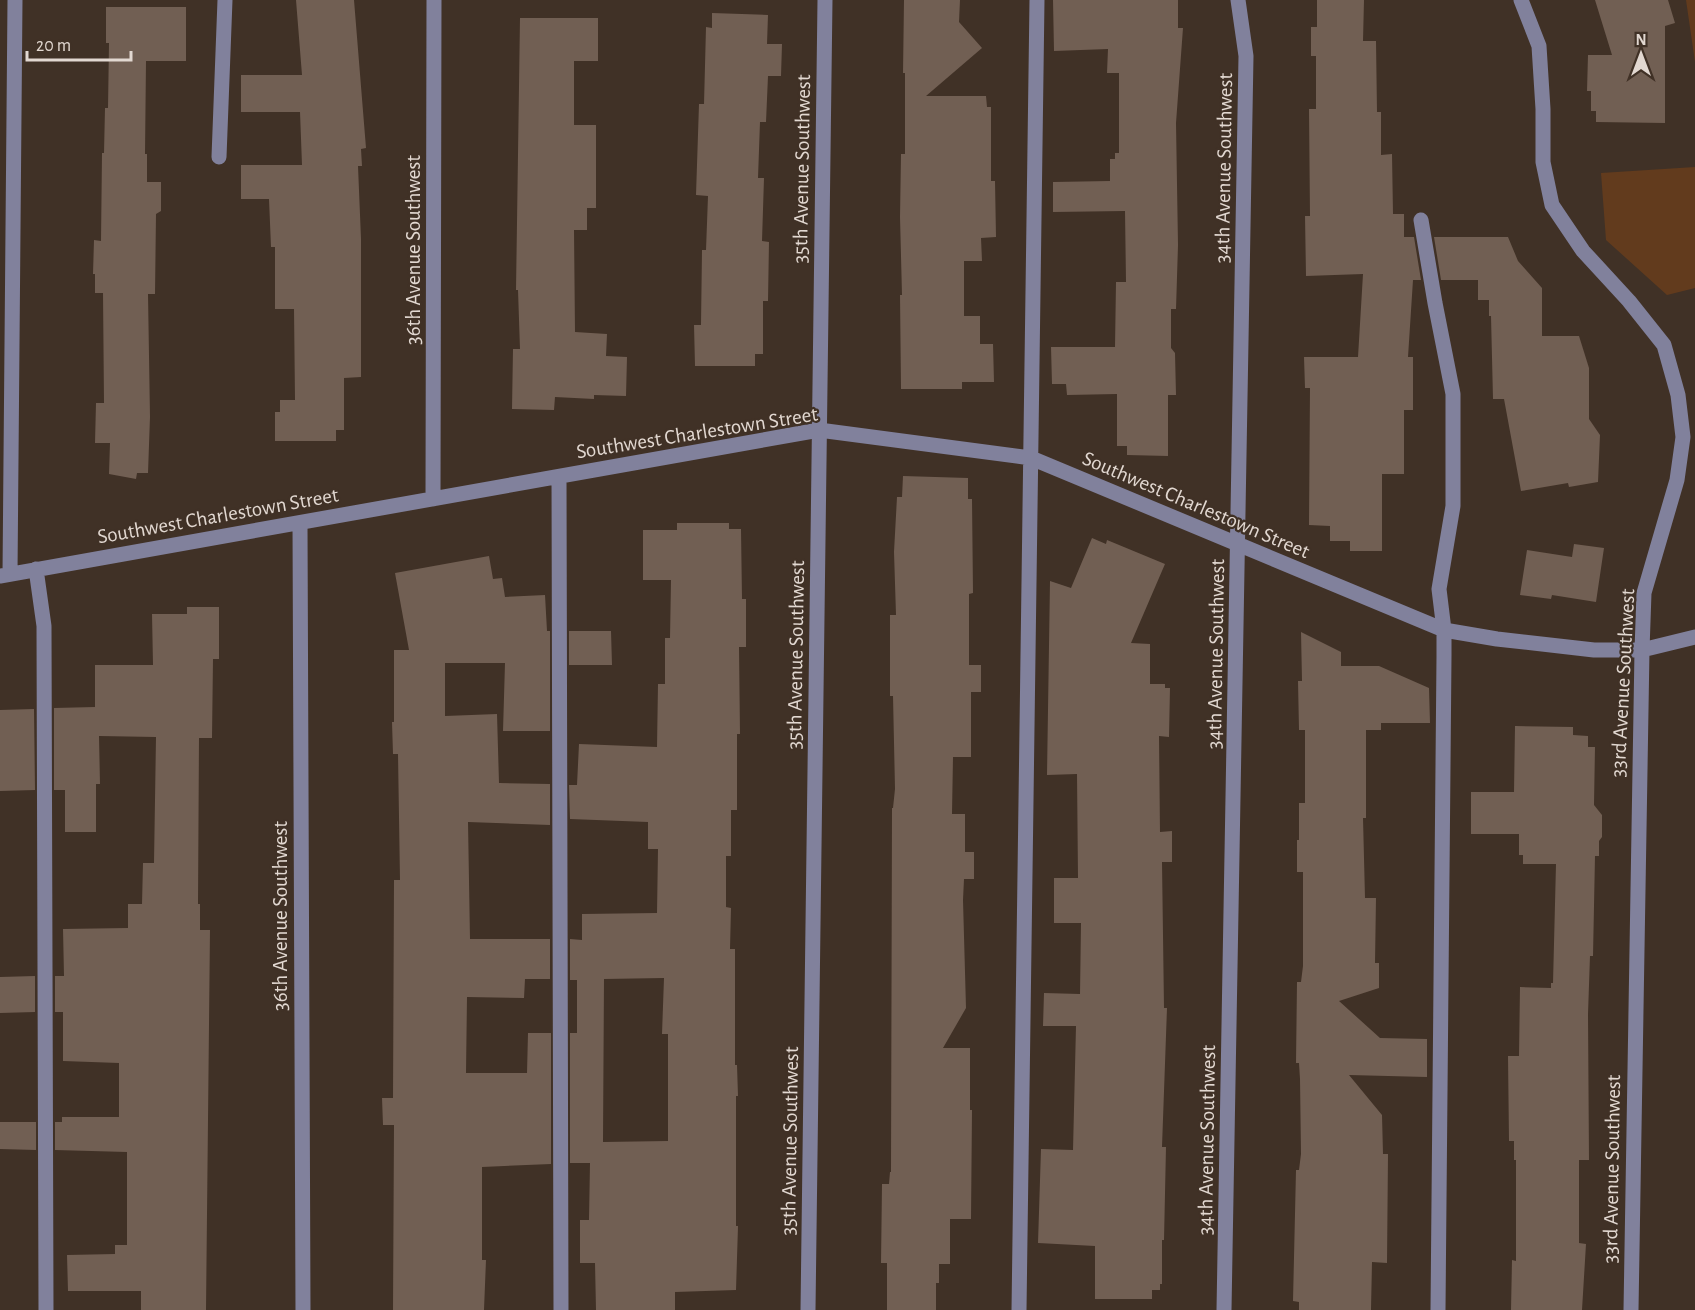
<svg xmlns="http://www.w3.org/2000/svg" width="1695" height="1310" viewBox="0 0 1695 1310" font-family="'Alegreya Sans',sans-serif">
	<rect width="100%" height="100%" fill="#403126"/>
	<path fill="#623b1d" d="M 1686,0 L 1695,0 L 1695,62 Z
		M 1695,167 L 1695,288 L 1667,295 L 1606,240 L 1601,173 Z"/>
	<path fill="#715f53" fill-rule="evenodd" d="M 296,0 L 354,0 L 366,148 L 361,149 L 362,166 L 358,166 L 361,239 L 361,377 L 344,378 L 344,430 L 336,430 L 336,441 L 275,441 L 275,412 L 280,412 L 280,400 L 295,400 L 294,309 L 275,309 L 275,247 L 271,247 L 269,199 L 241,199 L 241,165 L 302,165 L 300,112 L 241,112 L 241,75 L 302,75 Z
		M 904,0 L 960,0 L 959,22 L 982,48 L 926,96 L 986,96 L 987,107 L 991,107 L 991,181 L 995,181 L 996,237 L 981,238 L 982,261 L 964,261 L 964,316 L 980,316 L 980,344 L 993,344 L 994,382 L 962,382 L 962,389 L 901,389 L 900,295 L 902,295 L 900,217 L 901,154 L 905,154 L 905,73 L 903,73 Z
		M 1053,0 L 1178,0 L 1178,28 L 1183,28 L 1176,123 L 1178,245 L 1176,309 L 1171,309 L 1171,348 L 1175,353 L 1176,395 L 1168,395 L 1168,456 L 1127,455 L 1127,446 L 1117,446 L 1117,394 L 1067,395 L 1066,384 L 1052,384 L 1051,347 L 1115,347 L 1116,282 L 1126,282 L 1125,211 L 1053,212 L 1053,182 L 1110,181 L 1110,159 L 1115,159 L 1115,153 L 1119,153 L 1119,73 L 1107,73 L 1108,49 L 1054,51 Z
		M 1317,0 L 1364,0 L 1363,41 L 1376,41 L 1377,112 L 1381,112 L 1381,155 L 1392,154 L 1393,214 L 1404,214 L 1404,237 L 1414,237 L 1421,280 L 1413,280 L 1408,357 L 1413,357 L 1413,410 L 1404,410 L 1404,474 L 1382,474 L 1382,551 L 1350,551 L 1350,541 L 1330,541 L 1330,526 L 1309,525 L 1310,388 L 1305,388 L 1304,357 L 1358,357 L 1363,274 L 1306,276 L 1305,216 L 1310,216 L 1309,109 L 1316,109 L 1316,56 L 1311,56 L 1311,27 L 1317,27 Z
		M 1595,0 L 1668,0 L 1675,23 L 1665,26 L 1665,123 L 1596,122 L 1596,111 L 1591,111 L 1591,91 L 1587,91 L 1588,55 L 1612,55 Z
		M 106,7 L 186,7 L 186,61 L 146,61 L 145,154 L 147,154 L 147,182 L 161,182 L 161,211 L 156,214 L 155,294 L 148,294 L 150,417 L 148,473 L 137,473 L 136,479 L 109,474 L 110,443 L 95,443 L 96,403 L 104,403 L 103,293 L 95,293 L 95,274 L 93,274 L 94,240 L 101,241 L 102,153 L 104,153 L 105,108 L 108,108 L 109,43 L 106,43 Z
		M 712,13 L 768,15 L 767,44 L 782,44 L 781,76 L 768,76 L 766,122 L 760,122 L 758,178 L 764,178 L 762,241 L 769,242 L 768,301 L 763,301 L 763,354 L 755,354 L 755,366 L 695,366 L 694,325 L 701,325 L 702,250 L 706,250 L 708,196 L 696,195 L 699,104 L 704,104 L 706,27 L 712,28 Z
		M 520,18 L 598,18 L 598,61 L 574,61 L 574,125 L 596,125 L 596,208 L 587,208 L 587,230 L 574,230 L 575,332 L 607,334 L 606,356 L 627,357 L 626,396 L 594,395 L 594,399 L 555,397 L 554,410 L 512,409 L 513,349 L 520,349 L 518,290 L 516,290 Z
		M 1434,237 L 1508,237 L 1518,261 L 1542,288 L 1542,336 L 1579,336 L 1589,368 L 1589,419 L 1600,435 L 1598,482 L 1569,487 L 1568,483 L 1521,491 L 1504,399 L 1493,399 L 1491,316 L 1489,316 L 1489,300 L 1478,300 L 1478,280 L 1441,280 Z
		M 903,476 L 968,478 L 968,499 L 972,499 L 973,593 L 969,594 L 969,665 L 981,665 L 981,692 L 971,692 L 971,757 L 953,757 L 952,814 L 965,814 L 965,852 L 974,852 L 974,879 L 964,879 L 963,900 L 966,1008 L 943,1048 L 970,1048 L 970,1110 L 972,1110 L 971,1219 L 950,1219 L 950,1264 L 939,1264 L 939,1283 L 936,1283 L 936,1310 L 887,1310 L 887,1263 L 881,1263 L 882,1184 L 889,1184 L 890,1172 L 891,1172 L 892,808 L 893,808 L 895,789 L 893,696 L 890,696 L 890,615 L 896,615 L 894,552 L 897,497 L 902,497 Z
		M 677,523 L 729,523 L 729,529 L 741,529 L 742,599 L 746,599 L 746,647 L 739,647 L 740,734 L 737,734 L 737,810 L 731,810 L 731,856 L 726,856 L 726,907 L 731,908 L 730,949 L 735,949 L 735,1065 L 737,1065 L 738,1096 L 736,1096 L 736,1226 L 738,1226 L 736,1290 L 675,1292 L 675,1310 L 596,1310 L 595,1263 L 580,1263 L 580,1220 L 589,1220 L 590,1163 L 570,1163 L 570,1033 L 577,1033 L 577,980 L 570,980 L 570,939 L 582,940 L 582,914 L 657,913 L 658,849 L 648,849 L 648,822 L 570,819 L 569,785 L 577,785 L 579,744 L 657,747 L 658,684 L 665,684 L 665,638 L 670,638 L 671,580 L 643,580 L 643,530 L 677,530 ZM 664,978 L 662,1034 L 668,1034 L 668,1141 L 603,1142 L 604,979 Z
		M 1092,538 L 1106,544 L 1107,540 L 1165,564 L 1131,643 L 1150,644 L 1150,684 L 1165,684 L 1165,688 L 1170,688 L 1169,737 L 1159,736 L 1160,832 L 1172,831 L 1172,862 L 1162,862 L 1164,1008 L 1167,1008 L 1162,1147 L 1166,1147 L 1164,1240 L 1162,1240 L 1162,1284 L 1160,1284 L 1160,1290 L 1152,1290 L 1152,1299 L 1095,1299 L 1095,1246 L 1038,1243 L 1041,1149 L 1073,1150 L 1076,1026 L 1043,1026 L 1044,993 L 1080,994 L 1081,923 L 1054,923 L 1054,878 L 1078,878 L 1077,774 L 1047,775 L 1050,581 L 1071,588 Z
		M 1574,544 L 1604,548 L 1596,602 L 1552,595 L 1551,599 L 1520,595 L 1527,550 L 1572,557 Z
		M 489,556 L 493,579 L 502,578 L 505,597 L 545,595 L 547,631 L 550,631 L 550,731 L 503,731 L 505,663 L 445,663 L 445,716 L 497,714 L 499,783 L 550,784 L 550,825 L 468,822 L 470,939 L 550,939 L 550,979 L 525,979 L 524,998 L 467,997 L 466,1073 L 527,1073 L 528,1033 L 551,1033 L 551,1164 L 482,1167 L 482,1260 L 486,1260 L 484,1310 L 393,1310 L 394,1125 L 383,1125 L 382,1098 L 393,1098 L 394,880 L 400,880 L 398,754 L 393,754 L 392,722 L 394,722 L 394,650 L 409,650 L 395,573 Z
		M 187,607 L 219,607 L 219,659 L 213,659 L 212,738 L 199,738 L 198,904 L 200,904 L 200,930 L 210,930 L 206,1310 L 141,1310 L 141,1291 L 68,1291 L 67,1255 L 115,1254 L 115,1245 L 127,1245 L 127,1152 L 55,1150 L 55,1122 L 62,1122 L 62,1117 L 119,1117 L 119,1063 L 63,1061 L 63,1012 L 55,1012 L 55,976 L 64,976 L 63,929 L 128,928 L 128,904 L 142,904 L 143,863 L 154,863 L 156,737 L 99,736 L 100,784 L 96,784 L 96,832 L 65,832 L 65,790 L 54,790 L 54,708 L 95,707 L 95,665 L 153,665 L 152,614 L 187,614 Z
		M 569,631 L 611,631 L 612,665 L 569,665 Z
		M 1301,632 L 1341,652 L 1341,666 L 1379,666 L 1429,688 L 1430,723 L 1381,723 L 1381,730 L 1366,730 L 1366,818 L 1363,818 L 1365,898 L 1376,898 L 1375,963 L 1379,963 L 1379,988 L 1339,1001 L 1380,1038 L 1427,1039 L 1427,1077 L 1349,1075 L 1382,1115 L 1383,1154 L 1388,1154 L 1387,1263 L 1372,1262 L 1371,1310 L 1299,1310 L 1299,1302 L 1293,1301 L 1296,1170 L 1299,1170 L 1301,1154 L 1300,1079 L 1299,1063 L 1296,1063 L 1297,982 L 1301,982 L 1303,966 L 1303,872 L 1297,872 L 1297,840 L 1299,840 L 1299,803 L 1305,803 L 1305,730 L 1299,730 L 1298,681 L 1302,681 Z
		M 34,709 L 35,790 L 0,791 L 0,710 Z
		M 1515,726 L 1573,727 L 1573,735 L 1588,736 L 1588,747 L 1595,747 L 1594,805 L 1602,815 L 1602,837 L 1599,841 L 1599,856 L 1595,856 L 1593,956 L 1590,956 L 1588,1014 L 1589,1160 L 1579,1160 L 1579,1243 L 1586,1244 L 1582,1310 L 1511,1310 L 1512,1260 L 1516,1261 L 1516,1160 L 1514,1160 L 1514,1141 L 1509,1141 L 1508,1056 L 1519,1056 L 1520,987 L 1551,988 L 1551,983 L 1553,983 L 1556,864 L 1523,864 L 1523,855 L 1519,855 L 1519,834 L 1471,834 L 1471,792 L 1514,792 Z
		M 35,976 L 35,1012 L 0,1013 L 0,977 Z
		M 0,1122 L 36,1122 L 36,1150 L 0,1149 Z"/>
	<g fill="none" stroke-linecap="round" stroke-linejoin="round">
		<path stroke="#81819c" stroke-width="15" d="M 1521,0 L 1539,46 L 1543,109 L 1543,162 L 1552,205 L 1583,251 L 1629,301 L 1664,345 L 1678,395 L 1683,437 L 1677,480 L 1644,593 L 1642,650 L 1631,1310
			M 219,157 L 225,0
			M 1421,220 L 1435,303 L 1453,394 L 1453,506 L 1439,589 L 1444,630 L 1444,656 L 1438,1310
			M 559,477 L 561,1310
			M 433,499 L 434,0
			M 300,523 L 303,1310
			M 36,569 L 44,626 L 46,1310
			M 10,574 L 15,0
			M 0,576 L 819,430 L 1031,458 L 1444,630 L 1497,639 L 1594,650 L 1642,650 L 1695,637
			M 808,1310 L 825,0
			M 1019,1310 L 1037,0
			M 1224,1310 L 1246,56 L 1238,0"/>
	</g>
	<g text-anchor="middle" dominant-baseline="central" stroke-width="4.5" stroke-linejoin="round" paint-order="stroke">
		<g font-size="21" fill="#e2d8d1" stroke="#403126">
			<text transform="translate(1224 168) rotate(-89)">34th Avenue Southwest</text>
			<text transform="translate(802 169) rotate(-89)">35th Avenue Southwest</text>
			<text transform="translate(413 250) rotate(-90)">36th Avenue Southwest</text>
			<text transform="translate(697 433) rotate(-9)">Southwest Charlestown Street</text>
			<text transform="translate(1196 505) rotate(23)">Southwest Charlestown Street</text>
			<text transform="translate(218 516) rotate(-10)">Southwest Charlestown Street</text>
			<text transform="translate(1216 654) rotate(-89)">34th Avenue Southwest</text>
			<text transform="translate(796 655) rotate(-89)">35th Avenue Southwest</text>
			<text transform="translate(1623 683) rotate(-87)">33rd Avenue Southwest</text>
			<text transform="translate(280 916) rotate(-90)">36th Avenue Southwest</text>
			<text transform="translate(1207 1140) rotate(-89)">34th Avenue Southwest</text>
			<text transform="translate(790 1141) rotate(-89)">35th Avenue Southwest</text>
			<text transform="translate(1612 1169) rotate(-89)">33rd Avenue Southwest</text>
		</g>
	</g>
	<g transform="translate(1641 54)" stroke="#403126" stroke-width="4.5" paint-order="stroke">
	<path d="M0-4.5L10 22L0 15L-10 22Z" fill="#e2d8d1"/>
	<text y="-9" font-size="16" font-weight="bold" text-anchor="middle" fill="#e2d8d1">N</text>
	</g>
	<path d="M27 51v9h104v-9" fill="none" stroke="#e2d8d1" stroke-width="3"/>
	<text x="36" y="51" font-size="18" fill="#e2d8d1" stroke="#403126" stroke-width="4.5" paint-order="stroke">20 m</text>
</svg>
